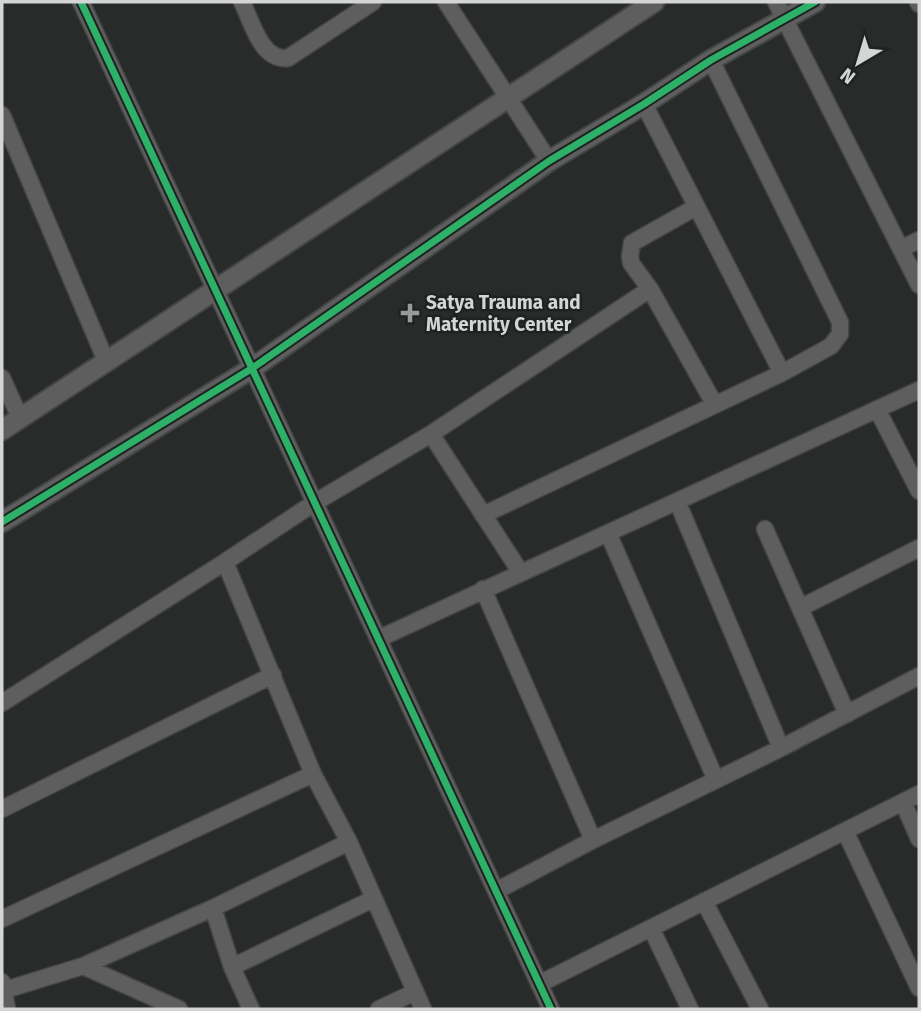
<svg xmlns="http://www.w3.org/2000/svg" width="921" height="1011" viewBox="0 0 921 1011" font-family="'Fira Sans',sans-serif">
	<rect width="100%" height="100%" fill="#292b2a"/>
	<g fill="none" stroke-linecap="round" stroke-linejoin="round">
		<defs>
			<path id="minor" d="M 81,2 L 551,1009
				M 242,2 C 252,22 261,61 288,58 L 373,2
				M 446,2 L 549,161
				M 776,2 L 919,285
				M 918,2 L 919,4
				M 644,104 L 782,373
				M 2,115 L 106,361
				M 696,207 L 632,243 L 630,256 L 631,263 L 650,289 L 715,405
				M 901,249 L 919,240
				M 2,378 L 20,418
				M 877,409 L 919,491
				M 431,434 L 650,289
				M 677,501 L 781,748 L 716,780
				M 483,515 L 782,373 L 831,346 L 840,334 L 840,322 L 711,60
				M 765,529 L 847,714
				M 225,562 L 314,503 L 431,434 L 521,573 L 378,639
				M 521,573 L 919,390
				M 483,589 L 593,840
				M 800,608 L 919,548
				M 2,703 L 225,562 L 313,774 L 349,842 L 423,1009
				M 781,748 L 919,676
				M 903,802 L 919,839
				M 2,809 L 273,675
				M 845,831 L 919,988
				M 496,891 L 593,840 L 716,780 L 608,533
				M 704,901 L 760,1009
				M 213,908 L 232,967 L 251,1009
				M 2,919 L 313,774
				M 651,928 L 690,1009
				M 83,966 L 179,1009
				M 232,967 L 373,899
				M 2,982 L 7,1009
				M 539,984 L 919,794
				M 5,990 L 83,966 L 213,908 L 349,842
				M 379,1009 L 415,992"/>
			<path id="tertiary" d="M 2,430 L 654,2
				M 2,522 L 251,369 L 549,161 L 644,104 L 711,60 L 815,2"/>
		</defs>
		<use href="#minor" stroke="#444645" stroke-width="19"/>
		<use href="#tertiary" stroke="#444645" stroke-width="23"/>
		<use href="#minor" stroke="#5e5e5e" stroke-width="16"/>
		<use href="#tertiary" stroke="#5e5e5e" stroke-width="19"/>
		<defs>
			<path id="cycleway" d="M 81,2 L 551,1009
				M 2,522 L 251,369 L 549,161 L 644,104 L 711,60 L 815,2"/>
		</defs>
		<use href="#cycleway" stroke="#1e2320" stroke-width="11"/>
		<use href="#cycleway" stroke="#2db169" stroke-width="7"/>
	</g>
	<path fill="#989a98" stroke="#1e2320" stroke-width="2.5" d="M406.5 302.5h7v7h7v7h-7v7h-7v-7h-7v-7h7z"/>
	<g text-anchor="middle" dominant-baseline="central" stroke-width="5" stroke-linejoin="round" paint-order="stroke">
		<g font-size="19" font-weight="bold" fill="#d3d6d4" stroke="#1e2320" text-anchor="start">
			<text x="426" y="302">Satya Trauma and<tspan x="426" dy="22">Maternity Center</tspan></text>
		</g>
	</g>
	<rect width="921" height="1011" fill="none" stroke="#d3d6d4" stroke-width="7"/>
	<g transform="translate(858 63) rotate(218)" stroke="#1e2320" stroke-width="5" paint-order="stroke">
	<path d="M0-5L12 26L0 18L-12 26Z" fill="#d3d6d4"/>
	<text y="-10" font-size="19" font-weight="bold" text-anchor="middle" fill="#d3d6d4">N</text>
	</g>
</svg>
